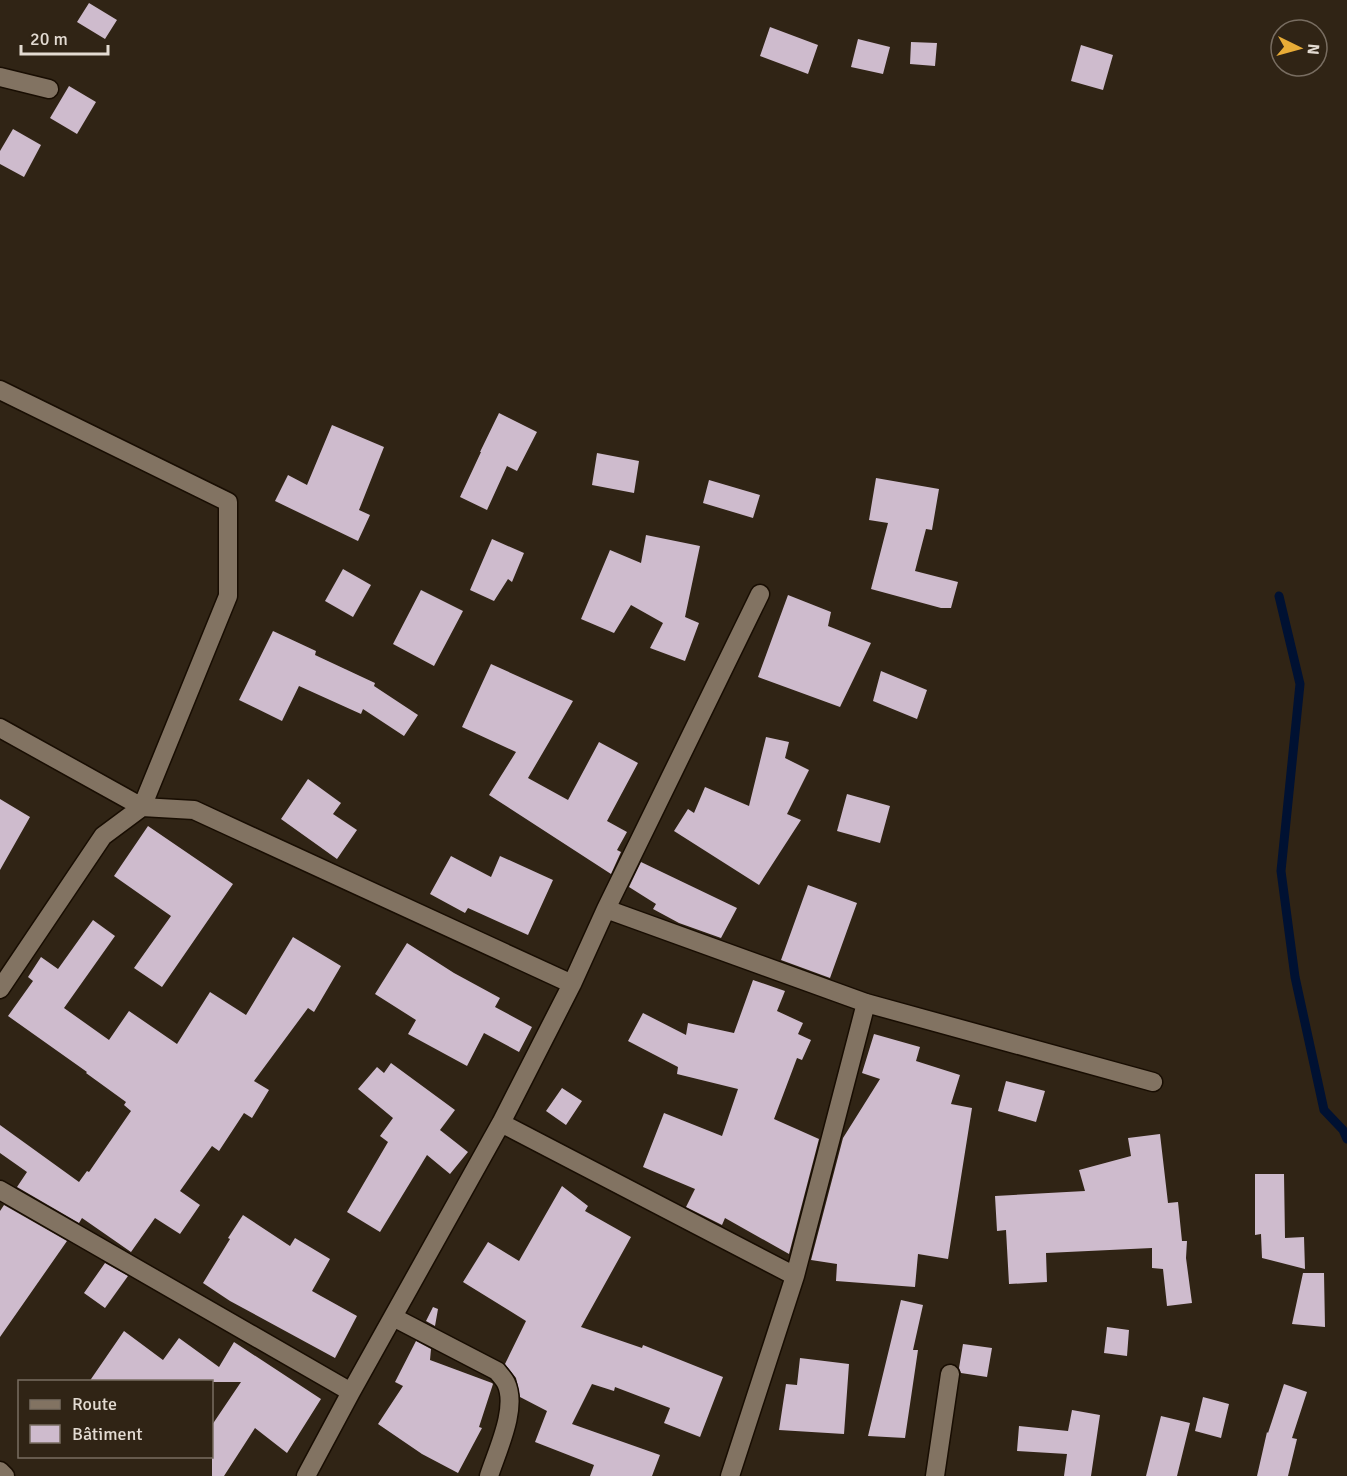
<svg xmlns="http://www.w3.org/2000/svg" width="1347" height="1476" viewBox="0 0 1347 1476" font-family="Signika,sans-serif">
	<rect width="100%" height="100%" fill="#302415"/>
	<g fill="none" stroke-linecap="round" stroke-linejoin="round">
		<path stroke="#001132" stroke-width="9" d="M 1279,596 L 1300,684 L 1281,871 L 1295,977 L 1324,1110 L 1343,1130 L 1347,1139"/>
	</g>
	<path fill="#cebbcd" d="M 89,3 L 117,20 L 105,39 L 77,22 Z
		M 770,27 L 818,45 L 808,74 L 760,56 Z
		M 858,39 L 890,47 L 883,74 L 851,67 Z
		M 911,42 L 937,43 L 935,66 L 910,64 Z
		M 1081,45 L 1113,55 L 1103,90 L 1071,81 Z
		M 69,86 L 96,102 L 77,134 L 50,118 Z
		M 13,129 L 41,145 L 24,177 L 0,164 L 0,151 Z
		M 499,413 L 537,432 L 517,471 L 507,466 L 487,510 L 460,497 L 481,452 L 480,452 Z
		M 332,425 L 384,447 L 359,510 L 370,515 L 358,541 L 275,501 L 288,475 L 307,485 Z
		M 597,453 L 639,461 L 634,493 L 592,485 Z
		M 876,478 L 939,489 L 932,530 L 926,529 L 915,571 L 958,582 L 951,608 L 941,608 L 871,589 L 888,523 L 869,520 Z
		M 709,480 L 760,495 L 753,518 L 703,503 Z
		M 646,535 L 700,546 L 685,617 L 699,623 L 685,661 L 650,648 L 663,623 L 631,605 L 614,633 L 581,619 L 610,550 L 641,563 Z
		M 492,539 L 524,553 L 512,582 L 508,579 L 494,601 L 470,590 Z
		M 343,569 L 371,585 L 353,617 L 325,601 Z
		M 421,590 L 463,611 L 434,666 L 393,644 Z
		M 788,595 L 831,612 L 828,626 L 871,643 L 840,707 L 758,677 Z
		M 273,631 L 316,651 L 315,655 L 375,683 L 374,686 L 418,715 L 404,736 L 363,709 L 361,714 L 299,686 L 282,721 L 239,700 Z
		M 491,664 L 573,701 L 528,778 L 568,800 L 599,742 L 638,763 L 607,821 L 627,832 L 617,850 L 621,852 L 611,874 L 489,795 L 516,752 L 462,727 Z
		M 881,671 L 927,690 L 917,719 L 873,701 Z
		M 766,737 L 789,742 L 785,758 L 809,770 L 787,814 L 801,820 L 759,885 L 674,831 L 688,809 L 694,813 L 705,787 L 749,806 Z
		M 308,779 L 341,803 L 333,814 L 357,830 L 337,859 L 281,819 Z
		M 847,794 L 890,806 L 880,843 L 837,831 Z
		M 0,799 L 30,817 L 0,870 Z
		M 148,826 L 233,884 L 162,987 L 134,968 L 171,916 L 114,876 Z
		M 451,856 L 491,877 L 500,856 L 553,880 L 528,935 L 468,908 L 465,913 L 430,894 Z
		M 641,862 L 737,908 L 721,938 L 679,923 L 653,909 L 656,904 L 629,887 Z
		M 808,885 L 857,903 L 830,978 L 781,960 Z
		M 93,920 L 115,936 L 64,1008 L 109,1040 L 129,1011 L 177,1044 L 210,992 L 246,1015 L 293,937 L 341,966 L 314,1012 L 308,1008 L 254,1081 L 269,1090 L 252,1118 L 244,1113 L 219,1151 L 212,1146 L 180,1191 L 200,1205 L 180,1234 L 155,1218 L 131,1252 L 82,1218 L 79,1223 L 17,1187 L 27,1172 L 0,1153 L 0,1125 L 79,1182 L 87,1171 L 89,1172 L 131,1111 L 124,1105 L 126,1102 L 86,1073 L 87,1072 L 8,1016 L 33,981 L 28,977 L 41,957 L 58,969 Z
		M 407,943 L 454,973 L 500,998 L 495,1007 L 532,1027 L 519,1052 L 484,1033 L 467,1066 L 408,1034 L 416,1020 L 375,994 Z
		M 753,980 L 785,991 L 777,1011 L 803,1023 L 798,1034 L 811,1040 L 802,1060 L 797,1058 L 774,1119 L 819,1139 L 789,1254 L 725,1218 L 722,1225 L 686,1207 L 695,1189 L 643,1167 L 664,1113 L 722,1136 L 738,1089 L 677,1074 L 678,1067 L 628,1041 L 643,1013 L 686,1035 L 688,1023 L 734,1033 Z
		M 874,1034 L 920,1047 L 916,1061 L 960,1075 L 951,1104 L 972,1108 L 948,1259 L 918,1254 L 915,1287 L 836,1281 L 837,1264 L 811,1260 L 843,1138 L 880,1079 L 862,1073 Z
		M 391,1063 L 455,1110 L 440,1130 L 468,1152 L 450,1174 L 427,1155 L 380,1232 L 347,1212 L 388,1142 L 380,1136 L 393,1118 L 358,1089 L 377,1067 L 384,1073 Z
		M 1006,1081 L 1045,1091 L 1036,1122 L 998,1111 Z
		M 562,1088 L 582,1101 L 566,1125 L 546,1111 Z
		M 1160,1134 L 1168,1203 L 1178,1202 L 1182,1241 L 1187,1241 L 1186,1258 L 1192,1303 L 1167,1306 L 1163,1269 L 1152,1268 L 1152,1248 L 1046,1253 L 1047,1282 L 1009,1284 L 1006,1230 L 997,1231 L 995,1196 L 1085,1191 L 1079,1170 L 1131,1156 L 1128,1138 Z
		M 1255,1174 L 1284,1174 L 1285,1238 L 1304,1237 L 1305,1269 L 1262,1258 L 1261,1234 L 1255,1235 Z
		M 562,1186 L 588,1206 L 585,1211 L 631,1237 L 581,1327 L 642,1348 L 643,1345 L 723,1377 L 700,1437 L 664,1423 L 670,1408 L 615,1387 L 614,1391 L 592,1384 L 572,1424 L 660,1455 L 652,1476 L 590,1476 L 594,1465 L 535,1442 L 547,1411 L 520,1397 L 516,1378 L 505,1364 L 526,1321 L 463,1282 L 488,1242 L 519,1261 Z
		M 4,1205 L 67,1241 L 0,1337 L 0,1211 Z
		M 243,1215 L 290,1246 L 295,1238 L 330,1259 L 312,1291 L 357,1316 L 335,1358 L 230,1301 L 203,1283 L 230,1239 L 228,1238 Z
		M 105,1263 L 128,1276 L 105,1308 L 84,1293 Z
		M 1303,1273 L 1324,1273 L 1325,1327 L 1292,1324 Z
		M 901,1300 L 923,1305 L 913,1350 L 918,1350 L 905,1438 L 868,1436 Z
		M 433,1307 L 438,1309 L 435,1326 L 426,1321 Z
		M 1107,1327 L 1129,1330 L 1127,1356 L 1104,1353 Z
		M 124,1331 L 163,1360 L 179,1338 L 219,1367 L 234,1342 L 321,1399 L 287,1453 L 255,1428 L 224,1476 L 212,1476 L 212,1425 L 241,1382 L 89,1382 Z
		M 416,1341 L 431,1349 L 430,1360 L 492,1383 L 493,1384 L 479,1427 L 482,1428 L 458,1473 L 422,1454 L 378,1424 L 403,1386 L 395,1382 Z
		M 963,1344 L 992,1348 L 987,1377 L 961,1373 L 959,1368 Z
		M 800,1358 L 849,1364 L 844,1434 L 779,1430 L 786,1384 L 797,1385 Z
		M 1284,1384 L 1307,1392 L 1292,1438 L 1297,1439 L 1288,1476 L 1257,1476 L 1267,1432 L 1268,1433 Z
		M 1203,1397 L 1229,1404 L 1221,1438 L 1195,1431 Z
		M 1072,1410 L 1100,1415 L 1091,1476 L 1064,1476 L 1067,1454 L 1017,1451 L 1019,1426 L 1068,1431 Z
		M 1161,1416 L 1190,1423 L 1177,1476 L 1146,1476 Z"/>
	<g fill="none" stroke-linecap="round" stroke-linejoin="round">
		<defs>
			<path id="minor" d="M 0,77 L 49,89
				M 0,390 L 228,502 L 228,596 L 142,807 L 0,728
				M 606,909 L 866,1003 L 1153,1082
				M 0,989 L 103,836 L 142,807 L 194,810 L 572,984
				M 501,1123 L 795,1276
				M 0,1190 L 351,1392
				M 393,1317 L 497,1371 C 500,1375 504,1379 506,1383 C 518,1408 497,1451 489,1476
				M 0,1471 L 5,1476
				M 306,1476 L 351,1392 L 501,1123 L 572,984 L 606,909 L 760,594
				M 730,1476 L 795,1276 L 866,1003
				M 935,1476 L 950,1374"/>
		</defs>
		<use href="#minor" stroke="#180d02" stroke-width="21"/>
		<use href="#minor" stroke="#827362" stroke-width="18"/>
	</g>
	<rect x="18" y="1380" width="195" height="78" fill="#302415" stroke="#786d61" stroke-width="1.5"/>
	<rect x="30" y="1400" width="30" height="9" fill="#827362" stroke="#786d61" stroke-width="1.5"/>
	<text x="72" y="1410" font-size="18" fill="#e3dbd2">Route</text>
	<rect x="30" y="1425" width="30" height="18" fill="#cebbcd" stroke="#786d61" stroke-width="1.5"/>
	<text x="72" y="1440" font-size="18" fill="#e3dbd2">Bâtiment</text>
	<g transform="translate(1299 48) rotate(95)"><circle r="28" fill="#302415" stroke="#786d61" stroke-width="1.5"/>
	<path d="M0-4.5L10 22L0 15L-10 22Z" fill="#e8ac37"/>
	<text y="-9" font-size="16" font-weight="bold" text-anchor="middle" fill="#e3dbd2">N</text>
	</g>
	<path d="M21 45v9h87v-9" fill="none" stroke="#e3dbd2" stroke-width="3"/>
	<text x="30" y="45" font-size="18" fill="#e3dbd2" stroke="#302415" stroke-width="4.5" paint-order="stroke">20 m</text>
</svg>
